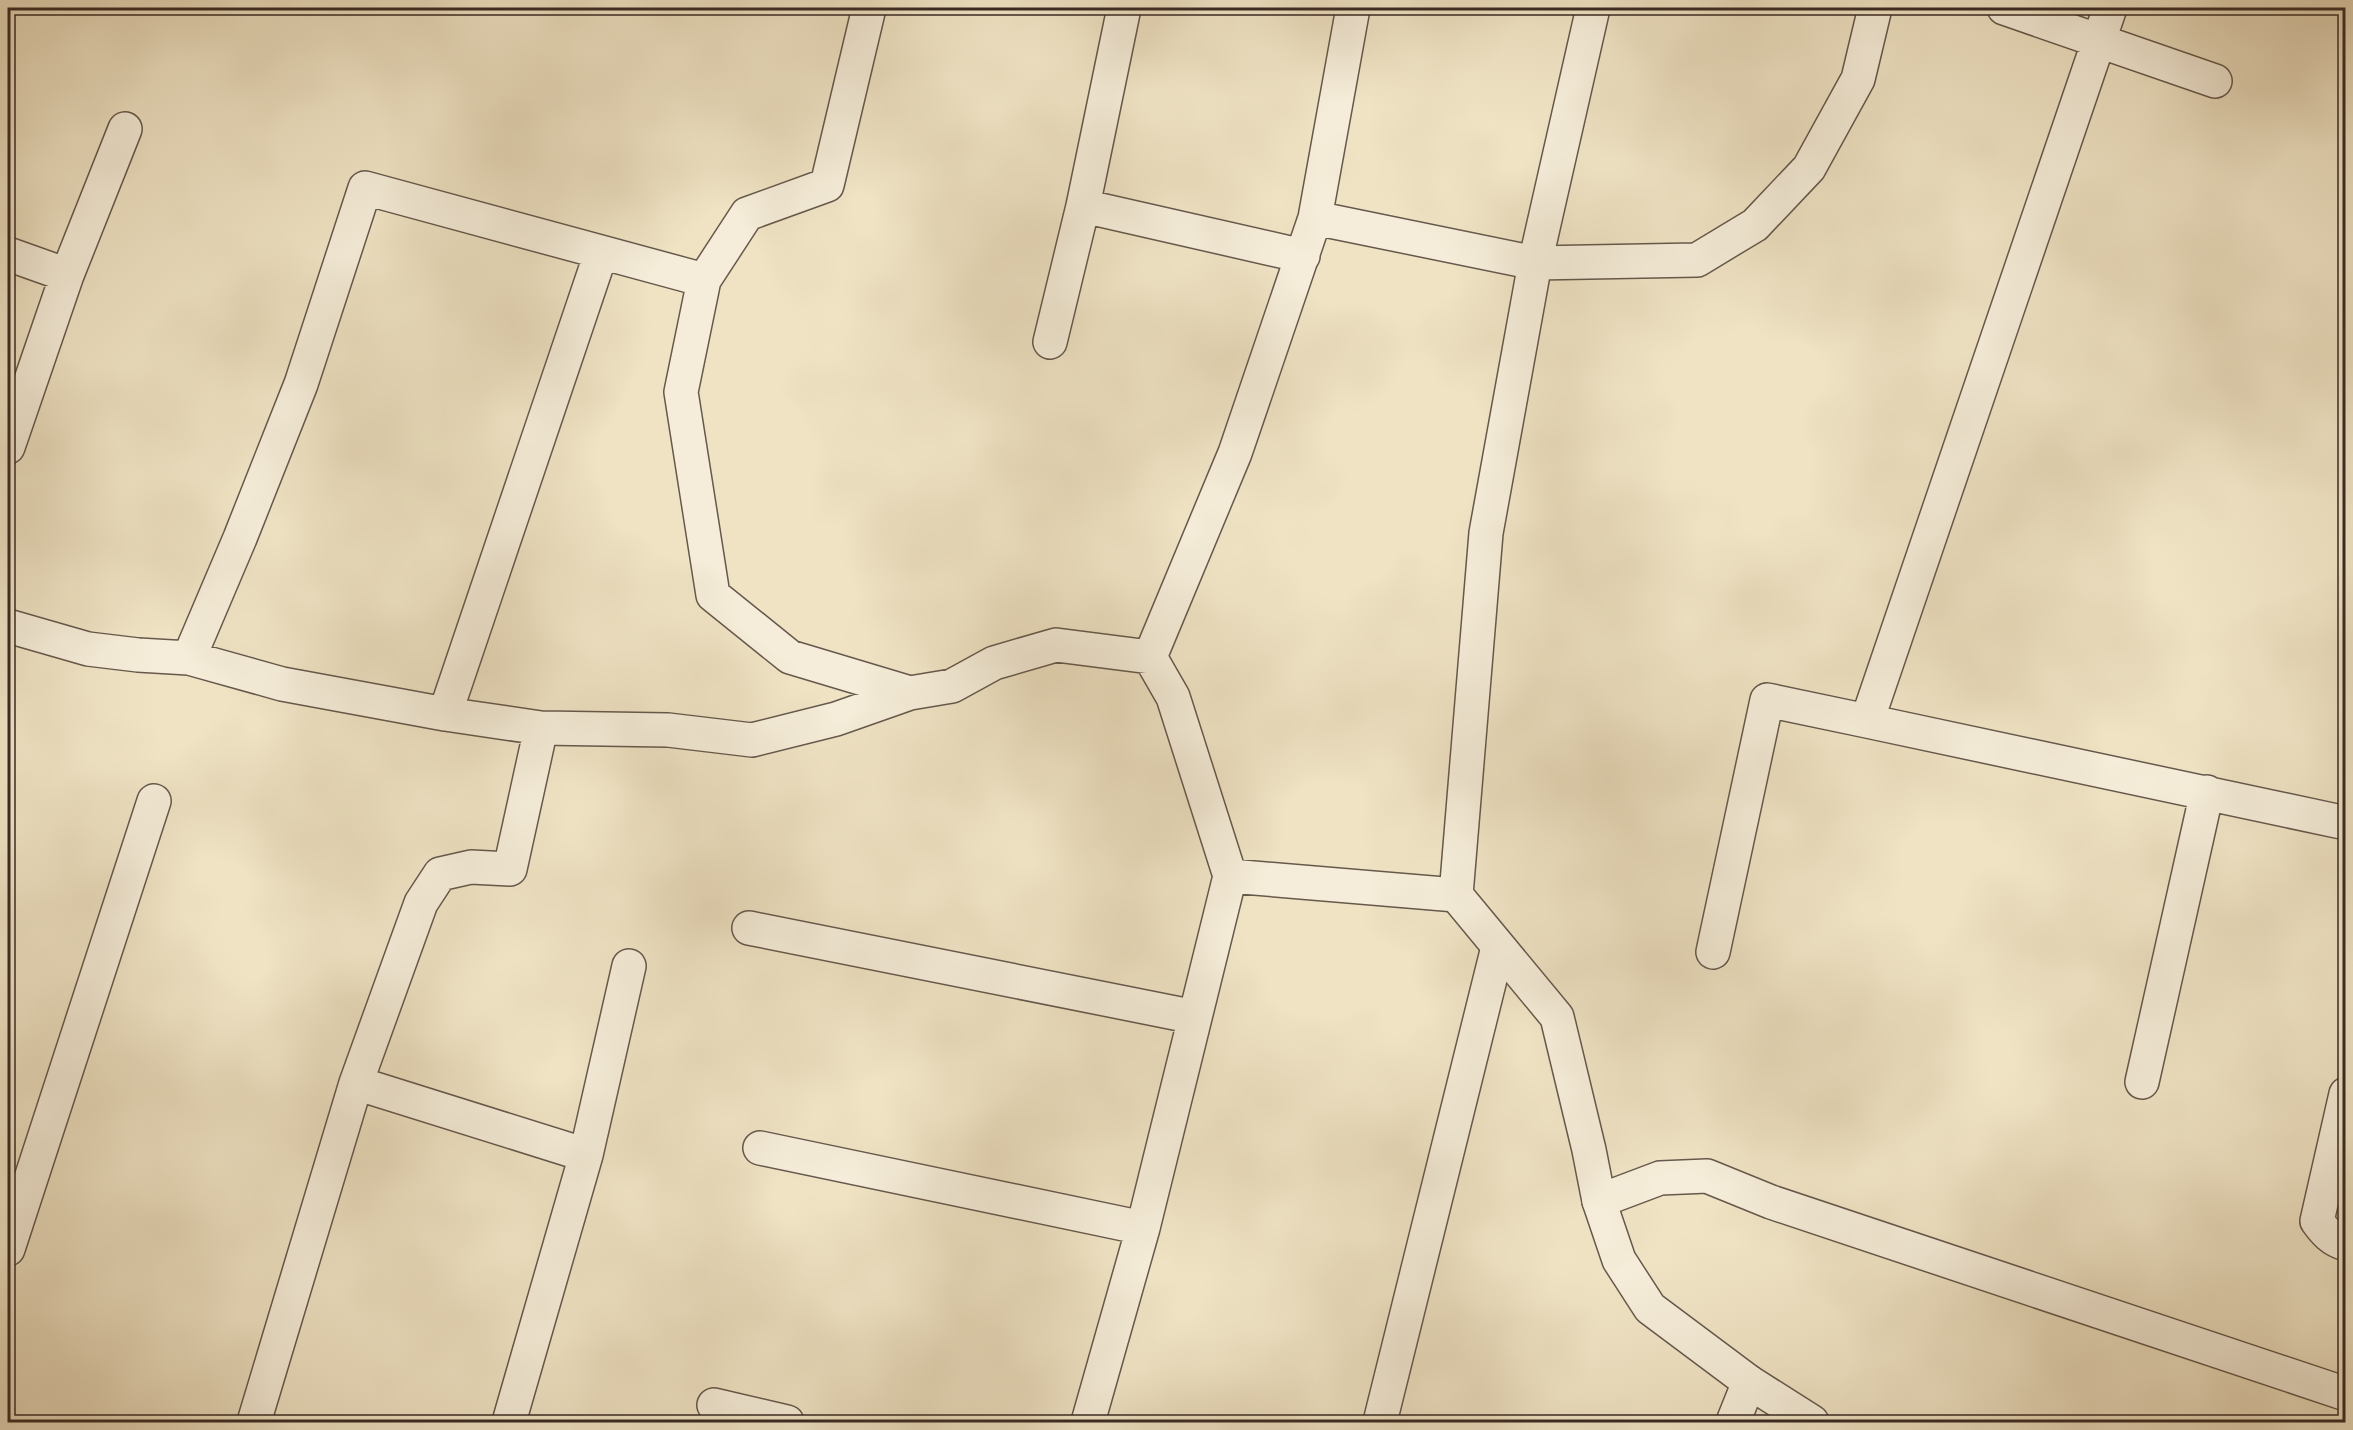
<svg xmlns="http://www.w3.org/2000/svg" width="2353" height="1430" viewBox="0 0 2353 1430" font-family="'Libre Bodoni',serif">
	<rect width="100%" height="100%" fill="#efe3c4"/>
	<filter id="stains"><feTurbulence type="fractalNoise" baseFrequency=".00333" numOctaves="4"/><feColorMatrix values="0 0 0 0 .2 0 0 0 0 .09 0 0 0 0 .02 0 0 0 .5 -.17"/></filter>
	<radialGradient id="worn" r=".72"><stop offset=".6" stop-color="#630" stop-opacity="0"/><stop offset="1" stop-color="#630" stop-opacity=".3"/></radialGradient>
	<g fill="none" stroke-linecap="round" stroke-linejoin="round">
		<defs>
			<path id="minor" d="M 869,8 L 827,185 L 747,214 L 704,280 L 681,392 L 713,595 L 790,657 L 910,693 L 952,686 L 994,663 L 1056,645 L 1150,657
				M 1124,8 L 1083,206 L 1303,256
				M 1353,8 L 1315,218 L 1535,263 L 1697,260 L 1755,225 L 1809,168 L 1858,79 L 1875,8
				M 2004,8 L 2215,81
				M 2110,8 L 1867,721 L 2346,823
				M 8,254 L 67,275
				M 1050,342 L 1083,206
				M 8,447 L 67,275 L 125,129
				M 8,626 L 88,649 L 138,655 L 189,658 L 282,684 L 445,714 L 601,253
				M 189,658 L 240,538 L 301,384 L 365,188 L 704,280
				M 541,728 L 668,730 L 752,740 L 836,719 L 910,693
				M 1230,876 L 1456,895
				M 749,928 L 1195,1017
				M 1713,952 L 1767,700 L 1867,721
				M 2142,1082 L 2207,792
				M 356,1083 L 586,1155
				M 2346,1094 L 2317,1221 C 2325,1232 2332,1240 2346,1244
				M 760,1148 L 1143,1228
				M 1599,1201 L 1660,1178 L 1707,1176 L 1771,1202 L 2346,1394
				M 8,1249 L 154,801
				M 714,1405 L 787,1422
				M 254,1422 L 356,1083 L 421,903 L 440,874 L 471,867 L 510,869 L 541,728 L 445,714
				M 509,1422 L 586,1155 L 629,966
				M 1088,1422 L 1143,1228 L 1230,876 L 1173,697 L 1150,657 L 1235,453 L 1315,218
				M 1380,1422 L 1498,947
				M 1733,1422 L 1749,1382"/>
			<path id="tertiary" d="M 1593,8 L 1535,263 L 1486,533 L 1456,895 L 1557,1017 L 1589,1150 L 1599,1201 L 1619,1260 L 1650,1308 L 1749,1382 L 1812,1422"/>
		</defs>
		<use href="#minor" stroke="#66584c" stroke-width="36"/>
		<use href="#tertiary" stroke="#66584c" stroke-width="36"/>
		<use href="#minor" stroke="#f5edd9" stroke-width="33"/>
		<use href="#tertiary" stroke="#f5edd9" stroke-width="33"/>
	</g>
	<rect width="2353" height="1430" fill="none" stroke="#efe3c4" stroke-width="30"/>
	<rect x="9" y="9" width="2335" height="1412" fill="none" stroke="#392a24" stroke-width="3"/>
	<rect x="15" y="15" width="2323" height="1400" fill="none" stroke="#392a24" stroke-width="1.5"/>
	<rect width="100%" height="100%" filter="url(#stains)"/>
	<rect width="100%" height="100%" fill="url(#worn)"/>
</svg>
